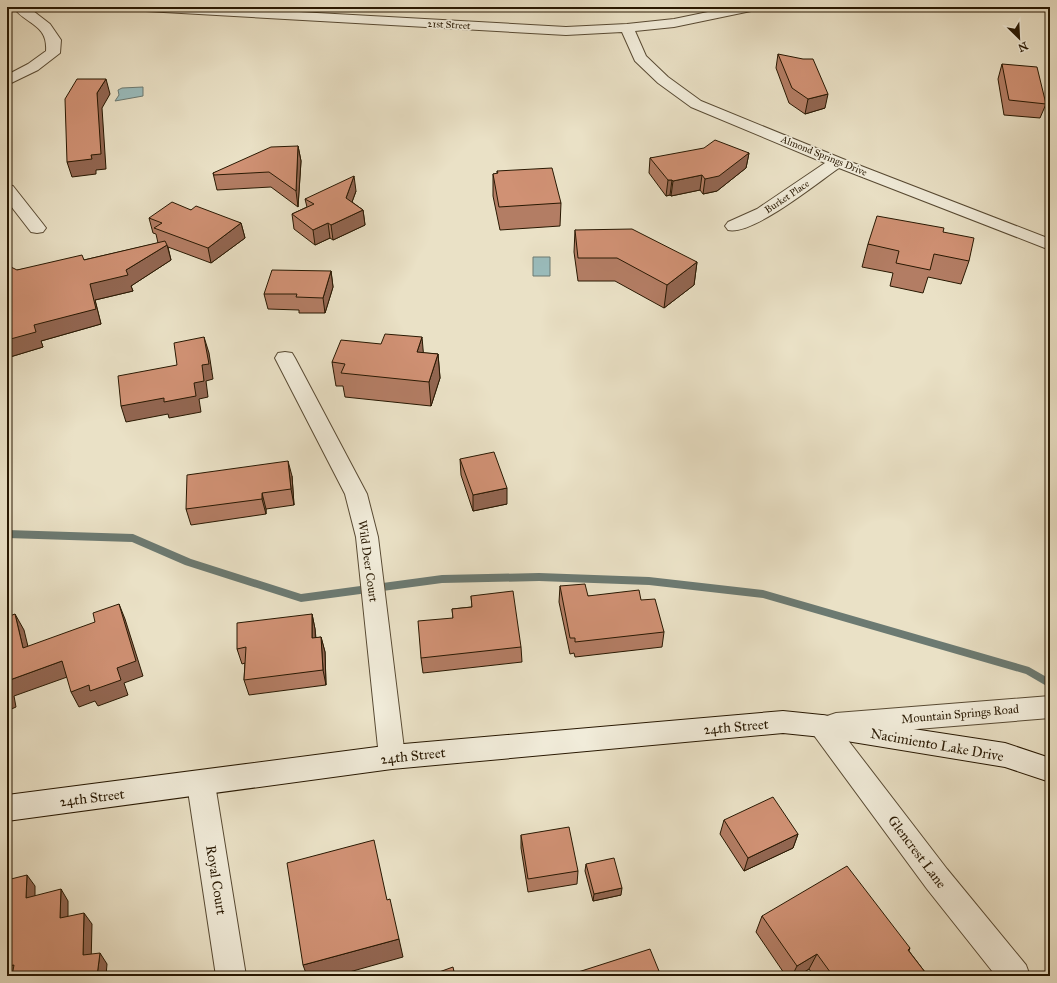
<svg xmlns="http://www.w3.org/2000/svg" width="1057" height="983" viewBox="0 0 1057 983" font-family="'IM FELL Great Primer',serif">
	<rect width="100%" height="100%" fill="#eae1c6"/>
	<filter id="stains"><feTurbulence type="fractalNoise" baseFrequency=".005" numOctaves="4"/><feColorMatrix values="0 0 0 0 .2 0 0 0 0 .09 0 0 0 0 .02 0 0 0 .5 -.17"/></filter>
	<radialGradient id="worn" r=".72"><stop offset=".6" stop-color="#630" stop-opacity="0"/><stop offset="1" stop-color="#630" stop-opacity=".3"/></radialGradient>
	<path fill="#9abcbc" stroke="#6c7a72" d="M 143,87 L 143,96 L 115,101 L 119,95 L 118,90 L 122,88 Z
		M 533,257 L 550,257 L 550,276 L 533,276 Z"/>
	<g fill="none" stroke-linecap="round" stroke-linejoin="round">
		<path fill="#6c7a72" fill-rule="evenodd" d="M 7,530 L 133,534 L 191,559 L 301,594 L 442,575 L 539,573 L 649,577 L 763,590 L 1029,667 L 1050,679 L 1050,688 L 1026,674 L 763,598 L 649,585 L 539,581 L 442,583 L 301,602 L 185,565 L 132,542 L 7,538 Z"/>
		<defs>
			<path id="minor" d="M 13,7 L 28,7 L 50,24 L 61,40 L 60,53 L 38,70 L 7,85 L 7,75 L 28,64 L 46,51 C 48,24 26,25 13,7 Z
				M 139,7 L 211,7 L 566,27 L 627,24 L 674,19 L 732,7 L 758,7 L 756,10 L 751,11 L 674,27 L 635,31 L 646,56 L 668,77 L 701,101 L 843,159 L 1050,239 L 1050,250 L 839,168 C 817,183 752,236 728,230 L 725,226 L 728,222 L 757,209 L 825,163 L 691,107 L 658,83 L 635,61 L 622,32 L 566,35 L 146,11 L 141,10 Z
				M 7,185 L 13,186 L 43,224 L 46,228 L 43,232 L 37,233 L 31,232 L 7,201 Z
				M 285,352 L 292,353 L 295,358 L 367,494 L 378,537 L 405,757 L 401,765 L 392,769 L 383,765 L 379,757 L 356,537 L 345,494 L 275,358 L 278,353 Z
				M 1050,696 L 1050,718 L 844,735 L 947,869 L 1026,965 L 1030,976 L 996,976 L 927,889 L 813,734 L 809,726 L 813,718 L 822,715 L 827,716 L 836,713 Z
				M 201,772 L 211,775 L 215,784 L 246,976 L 216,976 L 187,784 L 191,775 Z"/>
			<path id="secondary" d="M 783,711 L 822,715 L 1005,743 L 1050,758 L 1050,782 L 1005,767 L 822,737 L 783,733 L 392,769 L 7,821 L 7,795 L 392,745 Z"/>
		</defs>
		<use href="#minor" stroke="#584a33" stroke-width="2"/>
		<use href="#secondary" stroke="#281802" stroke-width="2"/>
		<use href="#minor" fill="#f1ecda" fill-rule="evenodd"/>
		<use href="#secondary" fill="#f1ecda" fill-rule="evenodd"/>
	</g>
	<path fill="#b37d64" stroke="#281802" d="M 778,54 L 825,108 L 805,114 L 789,103 L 776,68 Z
		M 1002,64 L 1046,104 L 1040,118 L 1004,115 L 998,79 Z
		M 298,146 L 301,161 L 298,207 L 271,187 L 217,190 L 213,173 Z
		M 749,153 L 746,168 L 717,191 L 703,194 L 700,190 L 671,196 L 670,195 L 666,196 L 649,173 L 650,158 Z
		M 497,171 L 561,203 L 560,226 L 500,230 L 493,196 L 493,174 L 497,174 Z
		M 356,191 L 352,202 L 363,210 L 365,225 L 333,240 L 330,238 L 315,245 L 294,229 L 292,214 L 307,207 L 305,199 Z
		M 191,210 L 241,223 L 245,238 L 211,263 L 168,247 L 171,260 L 131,286 L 133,291 L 95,300 L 101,324 L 41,341 L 43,347 L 10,357 L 17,270 L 84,260 L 158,243 L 156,234 L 153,233 L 149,218 Z
		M 575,230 L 697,262 L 694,285 L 664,308 L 615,281 L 578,281 L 574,252 Z
		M 943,232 L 969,261 L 961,284 L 928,277 L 923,293 L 890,286 L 893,273 L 862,267 L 868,244 Z
		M 331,271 L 333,287 L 325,313 L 299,313 L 299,310 L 268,309 L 264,294 Z
		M 424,353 L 438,354 L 440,378 L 431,406 L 345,397 L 343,386 L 336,386 L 332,362 Z
		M 460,459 L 507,504 L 473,511 L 461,475 Z
		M 292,476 L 294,505 L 266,509 L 266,514 L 191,525 L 186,509 Z
		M 560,586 L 588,596 L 641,600 L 664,632 L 662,647 L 575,657 L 574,653 L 570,654 L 559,602 Z
		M 471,596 L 521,647 L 522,662 L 423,673 L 421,658 L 453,618 L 452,609 L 472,607 Z
		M 312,614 L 315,629 L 316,638 L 321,637 L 325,652 L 326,685 L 249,695 L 244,680 L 245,663 L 242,664 L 237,649 Z
		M 724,820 L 798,834 L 793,848 L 744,871 L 720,834 Z
		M 521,835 L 578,871 L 577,884 L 528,892 L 521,848 Z
		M 586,864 L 621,895 L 593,901 L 585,871 Z
		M 762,916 L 910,948 L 909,951 L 928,976 L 814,976 L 809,969 L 798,976 L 786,976 L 756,932 Z"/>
	<path fill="#926651" stroke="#281802" d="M 106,79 L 110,94 L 102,108 L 106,169 L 96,170 L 96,174 L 72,177 L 67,162 L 91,155 L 97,93 Z
		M 828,94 L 825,108 L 805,114 L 808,99 Z
		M 298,146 L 301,161 L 298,207 L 296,191 Z
		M 749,153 L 746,168 L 717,191 L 703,194 L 705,179 Z
		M 702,175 L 700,190 L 671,196 L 673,181 Z
		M 354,176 L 356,191 L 348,213 L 346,198 Z
		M 668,180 L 672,180 L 670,195 L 666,196 Z
		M 363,210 L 365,225 L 333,240 L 331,225 Z
		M 241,223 L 245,238 L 211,263 L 208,248 Z
		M 328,223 L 330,238 L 315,245 L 313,230 Z
		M 167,245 L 171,260 L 131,286 L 133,291 L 95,300 L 101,324 L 41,341 L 43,347 L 10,357 L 7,350 L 7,340 L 34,325 L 90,284 L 126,270 Z
		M 697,262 L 694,285 L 664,308 L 667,285 Z
		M 331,271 L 333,287 L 325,313 L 323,298 Z
		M 204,337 L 209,353 L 213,379 L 206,381 L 208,397 L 199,399 L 201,412 L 169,418 L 168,414 L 126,422 L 121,406 L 194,383 L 202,365 Z
		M 422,337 L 424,360 L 417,352 Z
		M 438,354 L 440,378 L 431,406 L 429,382 Z
		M 288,461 L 292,476 L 294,505 L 291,489 Z
		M 507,488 L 507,504 L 473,511 L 473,495 Z
		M 262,493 L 266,509 L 266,514 L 262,499 Z
		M 119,604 L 125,619 L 143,676 L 124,683 L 128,695 L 98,706 L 95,701 L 79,707 L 71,692 L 117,668 Z
		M 15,614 L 24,630 L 32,663 L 23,648 Z
		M 312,614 L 315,629 L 316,653 L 312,638 Z
		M 321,637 L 325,652 L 326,685 L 323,670 Z
		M 62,661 L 70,676 L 14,696 L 16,707 L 7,711 L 7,681 Z
		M 798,834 L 793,848 L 744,871 L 748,858 Z
		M 27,875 L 35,886 L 35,909 L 26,898 Z
		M 622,888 L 621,895 L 593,901 L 594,894 Z
		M 61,889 L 68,901 L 68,929 L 60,918 Z
		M 84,913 L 92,924 L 91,966 L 83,955 Z
		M 399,939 L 403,957 L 335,976 L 307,976 L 303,965 Z
		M 100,953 L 107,964 L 106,976 L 97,976 Z
		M 817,954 L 809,969 L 798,976 L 792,976 L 797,966 Z
		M 14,965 L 18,976 L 7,976 L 7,966 Z"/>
	<path fill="#d09174" stroke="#281802" d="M 778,54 L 803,59 L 813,59 L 828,94 L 808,99 L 792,88 Z
		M 1002,64 L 1037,67 L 1046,104 L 1009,100 Z
		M 77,79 L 106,79 L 97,93 L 101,154 L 91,155 L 92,159 L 67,162 L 65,99 Z
		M 715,140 L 749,153 L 719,176 L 705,179 L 702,175 L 673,181 L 672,180 L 668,180 L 650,158 L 704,148 Z
		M 298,146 L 296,191 L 269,172 L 214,175 L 213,173 L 271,147 Z
		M 552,168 L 561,203 L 499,207 L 493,174 L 498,173 L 497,171 Z
		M 354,176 L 346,198 L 363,210 L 331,225 L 328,223 L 313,230 L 292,214 L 314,204 L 305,199 Z
		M 172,202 L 191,210 L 196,206 L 241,223 L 208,248 L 154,228 L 162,223 L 149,218 Z
		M 877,216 L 944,228 L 943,232 L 974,238 L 969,261 L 934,254 L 930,270 L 896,263 L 899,251 L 868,244 Z
		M 632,229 L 697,262 L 667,285 L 617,258 L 578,258 L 575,230 Z
		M 165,241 L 167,245 L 126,270 L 128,275 L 90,284 L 96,309 L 34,325 L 36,332 L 7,340 L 7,265 L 17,270 L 82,255 L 84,260 Z
		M 272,270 L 331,271 L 323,298 L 296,297 L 297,294 L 264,294 Z
		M 385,334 L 422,337 L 417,352 L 438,354 L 429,382 L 341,373 L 345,364 L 332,362 L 341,340 L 381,344 Z
		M 204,337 L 209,364 L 202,365 L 204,381 L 194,383 L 196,396 L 164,402 L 164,398 L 121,406 L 118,376 L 177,365 L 174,343 Z
		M 494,452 L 507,488 L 473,495 L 460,459 Z
		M 288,461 L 291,489 L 262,493 L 262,499 L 186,509 L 187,475 Z
		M 585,584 L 588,596 L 639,590 L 641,600 L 655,599 L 664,632 L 575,642 L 575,638 L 570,638 L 560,586 Z
		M 513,591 L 521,647 L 421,658 L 418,621 L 453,618 L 452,609 L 472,607 L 471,596 Z
		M 119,604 L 136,661 L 117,668 L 121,680 L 90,691 L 89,685 L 71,692 L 62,661 L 7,681 L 7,617 L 15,614 L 23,648 L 95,622 L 93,613 Z
		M 312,614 L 312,638 L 321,637 L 323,670 L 244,680 L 246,647 L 237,649 L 237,623 Z
		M 773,797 L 798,834 L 748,858 L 724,820 Z
		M 569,827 L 578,871 L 528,879 L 521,835 Z
		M 374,840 L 387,900 L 390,899 L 399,939 L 303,965 L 287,863 Z
		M 614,858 L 622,888 L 594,894 L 586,864 Z
		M 847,866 L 910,948 L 908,950 L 928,976 L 833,976 L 817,954 L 797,966 L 762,916 Z
		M 27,875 L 26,898 L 61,889 L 60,918 L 84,913 L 83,955 L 100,953 L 97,976 L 12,976 L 14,965 L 7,966 L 7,880 Z
		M 650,949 L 661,976 L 573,976 L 572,974 Z
		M 453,967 L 455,976 L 428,976 Z"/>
	<g text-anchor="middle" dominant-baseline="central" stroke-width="3.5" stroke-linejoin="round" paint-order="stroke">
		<g font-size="10" fill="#281802" stroke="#f1ecda">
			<text transform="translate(449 25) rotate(3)">21st Street</text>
			<text transform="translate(824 156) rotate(22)">Almond Springs Drive</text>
			<text transform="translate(787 197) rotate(-34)">Burket Place</text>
		</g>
		<g font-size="12" fill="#281802" stroke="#f1ecda">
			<text transform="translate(368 561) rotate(82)">Wild Deer Court</text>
			<text transform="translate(960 714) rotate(-5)">Mountain Springs Road</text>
		</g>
		<g font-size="14" fill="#281802" stroke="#f1ecda">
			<text transform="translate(736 727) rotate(-5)">24th Street</text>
			<text transform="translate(937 745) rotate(10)">Nacimiento Lake Drive</text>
			<text transform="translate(413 756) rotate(-6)">24th Street</text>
			<text transform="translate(92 798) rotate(-7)">24th Street</text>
			<text transform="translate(917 852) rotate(53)">Glencrest Lane</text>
			<text transform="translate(216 880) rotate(81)">Royal Court</text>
		</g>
	</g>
	<rect width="1057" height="983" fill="none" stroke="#eae1c6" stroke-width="24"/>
	<rect x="8" y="8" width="1041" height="967" fill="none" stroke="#281802" stroke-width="2"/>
	<rect x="12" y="12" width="1033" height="959" fill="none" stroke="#281802"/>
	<g transform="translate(1019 38) rotate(156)" stroke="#f1ecda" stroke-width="3" paint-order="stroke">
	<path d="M0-3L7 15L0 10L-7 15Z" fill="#281802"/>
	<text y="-6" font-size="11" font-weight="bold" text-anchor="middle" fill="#281802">N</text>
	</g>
	<rect width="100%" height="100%" filter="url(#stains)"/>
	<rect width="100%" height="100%" fill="url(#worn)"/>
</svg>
